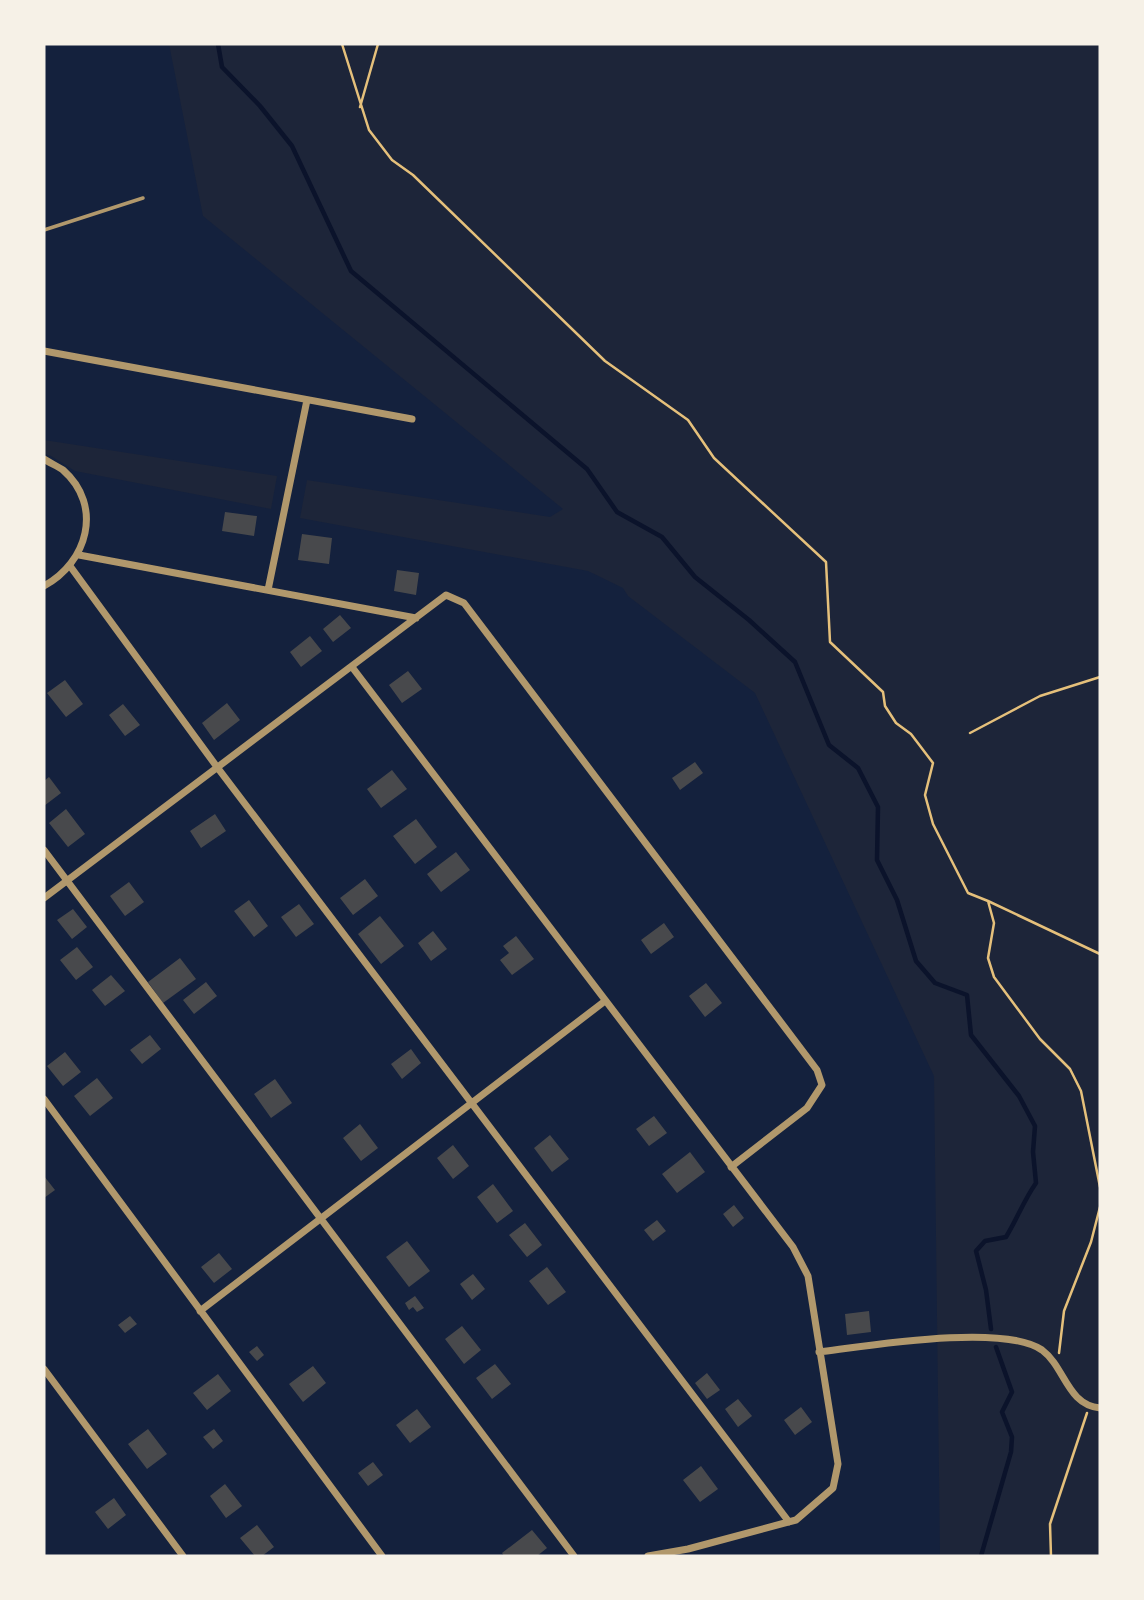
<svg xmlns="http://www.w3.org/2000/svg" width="1144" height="1600" viewBox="0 0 1144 1600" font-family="Barlow,sans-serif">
	<rect width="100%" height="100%" fill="#14213d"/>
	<path fill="#1d2539" d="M 169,44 L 1100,44 L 1100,1556 L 940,1556 L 934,1076 L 755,693 L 628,596 L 623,588 L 588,571 L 300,518 L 307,480 L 550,517 L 563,509 L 203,216 Z
		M 44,440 L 277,476 L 271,509 L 75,471 L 51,456 L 44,454 Z"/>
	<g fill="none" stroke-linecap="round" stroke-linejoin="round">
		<path stroke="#0b132b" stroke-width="4.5" d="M 218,44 L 222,67 L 260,106 L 292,146 L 351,271 L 587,469 L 617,512 L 662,537 L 695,577 L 749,620 L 795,662 L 829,745 L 858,768 L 878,807 L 877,860 L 897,900 L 916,961 L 935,983 L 967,995 L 971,1035 L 1019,1096 L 1035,1126 L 1033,1152 L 1036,1183 C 1024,1200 1017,1219 1006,1237 L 985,1241 L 976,1251 L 986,1290 L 991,1329
			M 981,1556 L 1011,1452 L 1012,1437 L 1002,1412 L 1012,1392 L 996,1347"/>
	</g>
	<path fill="#48494c" d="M 225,512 L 257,516 L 254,536 L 222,531 Z
		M 302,534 L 332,538 L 329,564 L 298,560 Z
		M 397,570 L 419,573 L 416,595 L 394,591 Z
		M 340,615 L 351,628 L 333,642 L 323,629 Z
		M 310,636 L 322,651 L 301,667 L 290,652 Z
		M 408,671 L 422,689 L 402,703 L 389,685 Z
		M 65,680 L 83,704 L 66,717 L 47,693 Z
		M 227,703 L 240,720 L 214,740 L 202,723 Z
		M 123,704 L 140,725 L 125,736 L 109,715 Z
		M 695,762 L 703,773 L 680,790 L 672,778 Z
		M 392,770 L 407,789 L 381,808 L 367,789 Z
		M 49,777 L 61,793 L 44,806 L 44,781 Z
		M 66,809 L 85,834 L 68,847 L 49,823 Z
		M 215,814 L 226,831 L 201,848 L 190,831 Z
		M 416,819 L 437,847 L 415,864 L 393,836 Z
		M 456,852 L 470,870 L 441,892 L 427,874 Z
		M 365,879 L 378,896 L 353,915 L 340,898 Z
		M 129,882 L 144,902 L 125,916 L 110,896 Z
		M 249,900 L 268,926 L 254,937 L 234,911 Z
		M 299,904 L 314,924 L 296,937 L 281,917 Z
		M 73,909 L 87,927 L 72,939 L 57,920 Z
		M 380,916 L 404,946 L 381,964 L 358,934 Z
		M 664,923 L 674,937 L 651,954 L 641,940 Z
		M 433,931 L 447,949 L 431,961 L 418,943 Z
		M 516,936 L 534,959 L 512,975 L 500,960 L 509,953 L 503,946 Z
		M 77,947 L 93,967 L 76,980 L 60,960 Z
		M 180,958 L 196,979 L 163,1003 L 148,982 Z
		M 111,975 L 125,991 L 105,1006 L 92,990 Z
		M 206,982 L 217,996 L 194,1014 L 183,1000 Z
		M 706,983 L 722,1003 L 705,1017 L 689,996 Z
		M 150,1035 L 161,1049 L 142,1064 L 130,1050 Z
		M 411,1049 L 421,1063 L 402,1079 L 391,1064 Z
		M 65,1052 L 81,1072 L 63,1086 L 47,1066 Z
		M 97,1078 L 113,1098 L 90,1116 L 74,1096 Z
		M 275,1079 L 292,1103 L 271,1118 L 254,1094 Z
		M 654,1116 L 667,1133 L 649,1146 L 636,1129 Z
		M 360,1124 L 378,1148 L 361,1161 L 343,1138 Z
		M 550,1135 L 569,1159 L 552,1172 L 534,1148 Z
		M 453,1145 L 469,1166 L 453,1179 L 437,1158 Z
		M 690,1152 L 705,1172 L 677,1193 L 662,1174 Z
		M 44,1176 L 55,1190 L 44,1198 Z
		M 493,1184 L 513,1211 L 497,1223 L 477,1197 Z
		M 734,1205 L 744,1218 L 733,1227 L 723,1214 Z
		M 657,1220 L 666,1231 L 653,1241 L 644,1230 Z
		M 525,1223 L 542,1245 L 527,1257 L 509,1235 Z
		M 407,1241 L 430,1271 L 409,1287 L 386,1257 Z
		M 219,1253 L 232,1269 L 214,1283 L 201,1267 Z
		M 547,1267 L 566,1292 L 548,1305 L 529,1281 Z
		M 473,1274 L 485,1289 L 472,1300 L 460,1284 Z
		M 415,1296 L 424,1308 L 417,1312 L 413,1307 L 409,1310 L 405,1303 Z
		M 869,1311 L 871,1332 L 847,1335 L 845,1314 Z
		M 130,1316 L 137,1324 L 125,1333 L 118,1325 Z
		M 462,1326 L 481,1350 L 464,1364 L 445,1339 Z
		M 257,1346 L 264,1355 L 257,1361 L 249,1352 Z
		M 495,1364 L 511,1384 L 492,1399 L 476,1378 Z
		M 313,1366 L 326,1383 L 303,1402 L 289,1384 Z
		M 707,1373 L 720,1390 L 707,1399 L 695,1383 Z
		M 218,1374 L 231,1391 L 207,1410 L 193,1393 Z
		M 738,1399 L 752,1416 L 738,1427 L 725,1409 Z
		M 801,1407 L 812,1422 L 795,1435 L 784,1420 Z
		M 417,1409 L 431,1427 L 410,1443 L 396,1425 Z
		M 148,1429 L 167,1454 L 147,1469 L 128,1444 Z
		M 214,1429 L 223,1441 L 213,1449 L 203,1437 Z
		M 373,1462 L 383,1475 L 368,1486 L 358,1473 Z
		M 701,1466 L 718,1489 L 700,1502 L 683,1480 Z
		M 225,1484 L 242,1506 L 226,1518 L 210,1496 Z
		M 114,1498 L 126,1515 L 108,1529 L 95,1512 Z
		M 257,1525 L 274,1547 L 262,1556 L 255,1556 L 240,1538 Z
		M 532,1530 L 547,1548 L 537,1556 L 504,1556 L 502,1553 Z"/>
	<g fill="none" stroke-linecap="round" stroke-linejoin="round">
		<path stroke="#e5c07b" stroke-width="2.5" d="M 342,44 L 369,130 L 392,160 L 413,175 L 605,361 L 688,420 L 714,458 L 826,562 L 830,642 L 883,692 L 885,706 L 896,723 L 911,734 L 933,763 L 925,795 L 933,824 L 968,893 L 988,901 L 994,923 L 988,958 L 994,977 L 1040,1039 L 1070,1069 L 1081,1091 L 1100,1187
			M 360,107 L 378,44
			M 970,733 L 1040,696 L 1100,677
			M 988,901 L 1100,954
			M 1059,1353 L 1064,1311 L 1091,1242 L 1100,1207
			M 1051,1556 L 1050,1524 L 1087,1413"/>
		<path stroke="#b1986c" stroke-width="3.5" d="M 44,230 L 143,198"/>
		<path stroke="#b1986c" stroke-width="7" d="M 44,351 L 412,419
			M 44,459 C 50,463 57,466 63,470 C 104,506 87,563 44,586
			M 79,555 L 416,618
			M 70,566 L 217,767 L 789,1522
			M 268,590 L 307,400
			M 352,667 L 793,1247 L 808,1276 L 838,1464 L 833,1488 L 796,1520 L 688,1549 L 648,1556
			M 44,850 L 574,1556
			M 44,898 L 446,595 L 464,603 L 817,1070 L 822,1085 L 807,1108 L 731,1167
			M 44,1099 L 382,1556
			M 200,1311 L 605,1001
			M 819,1352 C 867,1346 1003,1323 1042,1350 C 1065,1367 1067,1405 1100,1408
			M 44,1369 L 183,1556"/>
	</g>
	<rect width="1144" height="1600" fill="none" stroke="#f6f1e7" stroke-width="91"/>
</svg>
